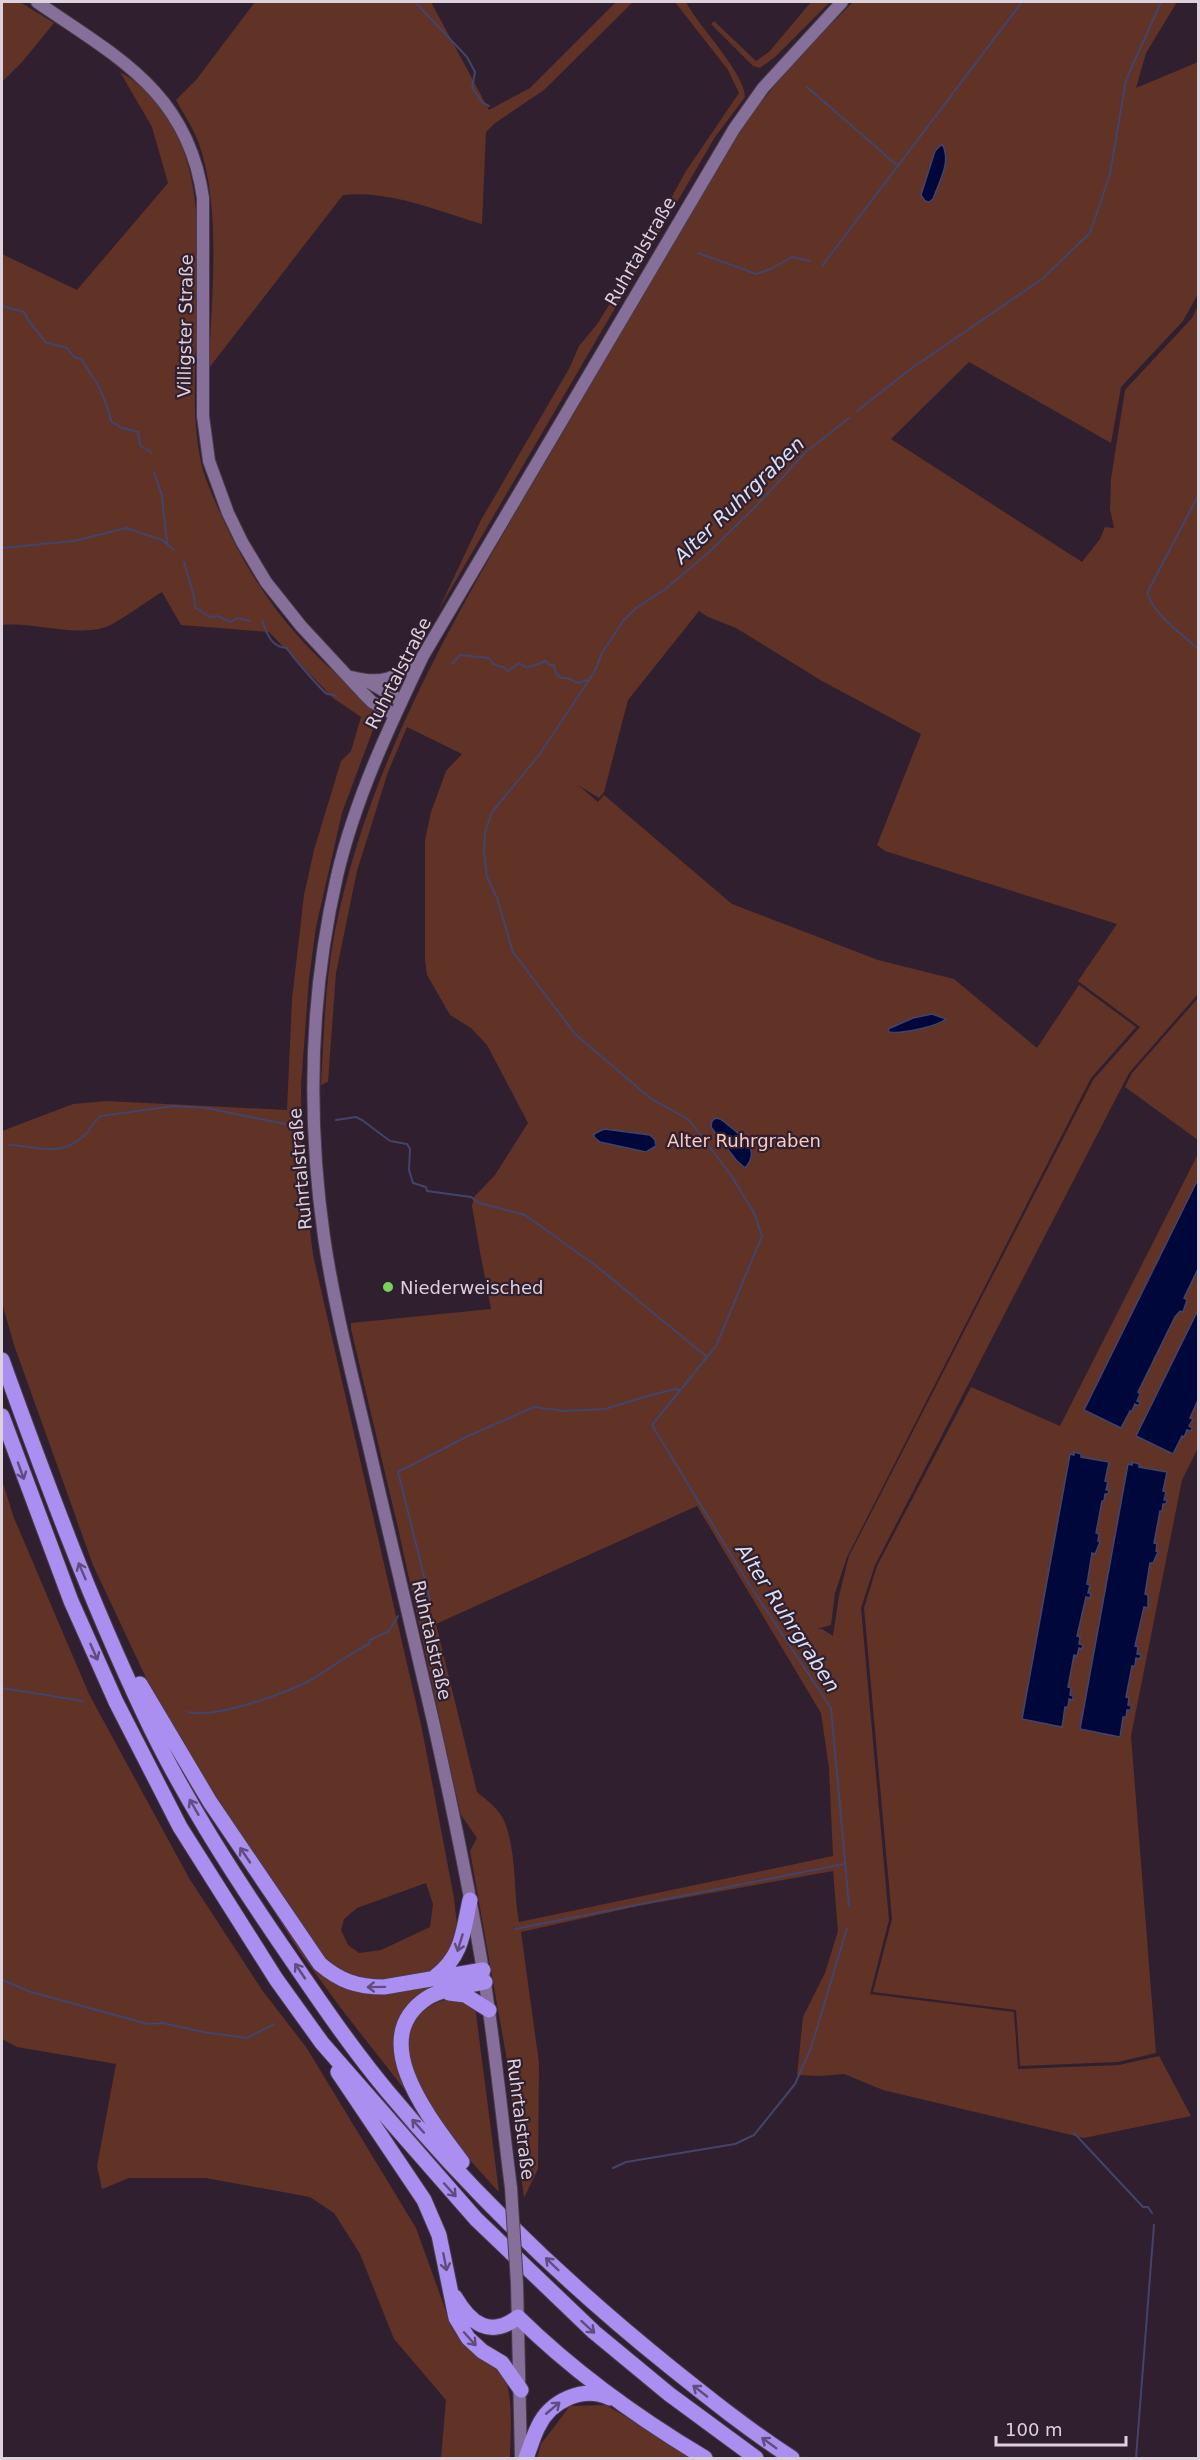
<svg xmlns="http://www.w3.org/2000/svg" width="1200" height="2460" viewBox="0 0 1200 2460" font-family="'DejaVu Sans',sans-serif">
	<rect width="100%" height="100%" fill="#301f2f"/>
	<path fill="#603326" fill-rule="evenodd" d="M 2,2 L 20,2 L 54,23 L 23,61 L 2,82 Z
		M 255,2 L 431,2 L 489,110 L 530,88 L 616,2 L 633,2 L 544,90 L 495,123 L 486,132 L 482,224 C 438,211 389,190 343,195 L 209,368 C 211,300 222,209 199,144 C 194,129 184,115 176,100 L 196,80 Z
		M 675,2 L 686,2 C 698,26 745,73 745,97 L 715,137 L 438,611 L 481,520 L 570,367 L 579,346 L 598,323 L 643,249 L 686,171 L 739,93 L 728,70 Z
		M 811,2 L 830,2 L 775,57 L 760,68 L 753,66 L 711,24 L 714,21 L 756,61 L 769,52 Z
		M 853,2 L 1177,2 L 1146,53 L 1136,88 L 1198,62 L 1198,294 L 1183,321 L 1121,387 L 1111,443 L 969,362 L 891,439 L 1082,562 L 1100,539 L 1105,527 L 1114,528 L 1110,509 L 1111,479 L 1125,390 L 1192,318 L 1198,306 L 1198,994 L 1129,1073 L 875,1565 L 861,1608 L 889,1920 L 870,1994 L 1014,2012 L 1018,2069 L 1119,2065 L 1159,2056 L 1191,2116 L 1084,2138 L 883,2090 L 844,2074 L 820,2076 L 797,2075 L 803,2017 L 825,1973 L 838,1931 L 833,1871 L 638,1906 L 521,1932 L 539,2063 L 538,2169 L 524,2198 L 506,2055 L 470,1851 L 477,1838 L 461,1815 L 455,1789 L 398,1528 L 351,1329 L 351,1323 L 491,1309 L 480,1252 L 472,1206 L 474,1197 L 495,1175 L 528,1123 L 487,1045 L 471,1028 L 450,1015 L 427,975 L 425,961 L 425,840 L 431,812 L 446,771 L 462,754 L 407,727 L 388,772 L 357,871 L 336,973 L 328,1082 L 321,1085 C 324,1033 325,982 335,931 C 375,730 492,556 593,381 C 621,334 647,286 675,239 C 684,223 693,202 706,189 C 739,118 798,57 853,2 ZM 699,611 L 708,617 L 736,628 L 822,681 L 921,734 L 877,845 L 885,851 L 1117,924 L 1078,981 L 1140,1027 L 1093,1080 L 849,1556 L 839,1596 L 833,1636 L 822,1629 L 817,1629 L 831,1625 L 835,1593 L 847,1557 L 1091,1078 L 1136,1027 L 1079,985 L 1037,1048 L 954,979 L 878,960 L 732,904 L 604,795 L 598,802 L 578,785 L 599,798 L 604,792 L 628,700 ZM 697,1506 L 821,1713 L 829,1768 L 833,1856 L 519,1922 C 513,1890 517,1854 505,1823 C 501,1811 487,1800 477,1792 L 436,1624 Z
		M 120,72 C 245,143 177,342 200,457 C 203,475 211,492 218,508 C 242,564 273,612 315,654 C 334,674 362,691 377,714 L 377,719 L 342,813 L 316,927 L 309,979 L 301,1085 L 302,1166 L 313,1255 L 422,1729 L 454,1898 L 457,1925 L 453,1948 L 430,1973 L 395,1980 L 361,1982 L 322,1958 L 257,1862 L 155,1697 L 93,1565 L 14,1345 L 2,1303 L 2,1131 L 73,1104 L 107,1101 L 287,1110 L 292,999 L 304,895 L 314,850 L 341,761 L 351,751 L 361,717 L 333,698 L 269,632 L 181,625 L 162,592 C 148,600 117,624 103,628 C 69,636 35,622 2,625 L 2,254 L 77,290 L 168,183 L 152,127 ZM 426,1883 L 433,1904 L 430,1927 L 381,1950 L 359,1953 L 348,1945 L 341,1930 L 344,1919 L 357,1908 Z
		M 1198,998 L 1198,1140 L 1125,1087 L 1132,1073 Z
		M 1198,1154 L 1198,1448 L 1182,1480 L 1131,1736 L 1156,2053 L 1118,2062 L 1020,2066 L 1016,2010 L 873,1992 L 892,1919 L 864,1608 L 877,1566 L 971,1387 L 1060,1426 Z
		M 2,1480 L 14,1518 L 89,1694 L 189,1878 L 262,1990 L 306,2047 L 416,2228 L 452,2328 C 466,2352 476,2352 497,2368 C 516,2382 510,2435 510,2458 L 441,2458 L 446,2400 L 394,2339 L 360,2254 L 334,2213 L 310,2197 L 206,2178 L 129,2178 L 102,2189 L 97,2166 L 116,2064 L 17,2047 L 2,2039 Z
		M 211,1812 L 341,1983 L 459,1977 C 431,1988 407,1996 397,2027 C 394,2038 393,2052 397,2063 C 404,2080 415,2097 423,2113 L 343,2011 L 299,1951 Z
		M 458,1999 L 474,2008 L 476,2014 L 499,2192 C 468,2158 372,2058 421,2013 C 433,2003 442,1999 458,1999 Z
		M 606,2405 L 696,2458 L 537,2458 L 541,2444 L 570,2406 Z"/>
	<path fill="#00083b" stroke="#42446b" stroke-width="1.5" d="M 942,144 C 952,161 939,182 933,199 L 929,202 L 925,201 L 921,195 L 935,151 Z
		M 932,1014 L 946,1019 C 936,1027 901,1034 889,1032 L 888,1029 L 913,1018 Z
		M 716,1118 C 723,1119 723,1121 728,1125 C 742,1136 762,1149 745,1168 L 736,1160 L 711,1127 L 712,1121 Z
		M 604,1129 L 650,1135 L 655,1140 L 656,1146 L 646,1152 L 600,1142 L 594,1137 L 594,1134 Z
		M 1198,1179 L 1198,1269 L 1184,1298 L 1187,1300 L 1183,1312 L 1180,1311 L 1175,1317 L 1138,1392 L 1140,1394 L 1137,1401 L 1140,1402 L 1139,1406 L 1135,1404 L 1132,1411 L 1130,1411 L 1121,1428 L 1084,1410 Z
		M 1198,1310 L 1198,1400 L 1190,1418 L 1193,1419 L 1189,1426 L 1192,1428 L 1191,1431 L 1187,1430 L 1184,1437 L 1182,1436 L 1173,1454 L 1136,1436 Z
		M 1074,1452 L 1081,1454 L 1081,1457 L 1109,1462 L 1105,1481 L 1108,1482 L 1106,1490 L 1109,1490 L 1108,1494 L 1105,1494 L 1104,1501 L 1102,1501 L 1096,1533 L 1099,1534 L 1098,1541 L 1100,1542 L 1095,1554 L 1092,1553 L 1087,1584 L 1090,1585 L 1088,1593 L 1091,1593 L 1090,1598 L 1086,1597 L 1077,1636 L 1080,1637 L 1079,1644 L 1083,1645 L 1082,1649 L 1079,1648 L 1077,1656 L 1074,1655 L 1068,1687 L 1071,1688 L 1070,1695 L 1073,1696 L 1073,1700 L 1069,1699 L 1068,1707 L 1065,1707 L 1062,1727 L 1022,1719 L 1070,1454 L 1074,1455 Z
		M 1132,1462 L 1139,1464 L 1139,1467 L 1167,1472 L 1163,1491 L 1166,1492 L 1164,1500 L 1167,1500 L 1166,1504 L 1163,1504 L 1162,1511 L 1160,1511 L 1154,1543 L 1157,1544 L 1156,1551 L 1158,1552 L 1153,1563 L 1150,1563 L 1145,1594 L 1148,1595 L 1148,1608 L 1144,1607 L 1135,1646 L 1138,1647 L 1137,1654 L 1141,1655 L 1140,1659 L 1136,1658 L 1135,1666 L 1132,1666 L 1126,1697 L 1129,1698 L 1128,1705 L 1131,1706 L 1131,1710 L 1127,1710 L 1126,1717 L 1123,1717 L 1120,1737 L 1080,1729 L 1128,1464 L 1132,1465 Z"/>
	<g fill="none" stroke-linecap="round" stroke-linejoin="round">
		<path stroke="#42446b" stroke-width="2" d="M 415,2 L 467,57 L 475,72 L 472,88 L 483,103 L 489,106
			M 807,87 L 898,166
			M 698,253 L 756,274 L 771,269 L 792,257 L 810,261
			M 822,266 L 1022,2
			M 2,306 L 24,312 C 29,324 38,331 45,342 L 67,348 L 74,357 L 82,359 C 85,367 88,369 92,376 C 100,386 109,409 111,421 L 122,428 L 138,432 L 140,445 L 152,453
			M 857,411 L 912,368 L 1042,279 L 1090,233 L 1110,174 L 1126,80 L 1161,2
			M 849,418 L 806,452 L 755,507 L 708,553 L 664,590 L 636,608 L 623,621 L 602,653 L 595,671 L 539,755 L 492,812 L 485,832 L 484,852 L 487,877 L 497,898 L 513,952 L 575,1034 L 650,1098 L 689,1120 L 731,1175 L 754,1213 L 762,1236 L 716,1346 L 652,1425 L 747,1581 L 831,1708 L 849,1906
			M 154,472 L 162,496 L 167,543
			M 1198,496 L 1147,593 C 1155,616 1181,633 1198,649
			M 2,548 L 74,541 L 126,528 L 162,540 L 174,550
			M 184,562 L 194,596 L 195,607 L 209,617 L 217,616 L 231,622 L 237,618 L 250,621
			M 262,621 C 267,634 271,647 287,648 C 288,652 323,692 327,694 C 330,695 333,694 336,696
			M 452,664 L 460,655 L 489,658 L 493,664 L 505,668 L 508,671 L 519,663 L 527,668 L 546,661 L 549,665 L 554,665 L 556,674 L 562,678 L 567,678 L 578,683 L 587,680
			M 336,1120 L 356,1117 L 362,1120 L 390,1141 L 407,1144 L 410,1149 L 409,1170 L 413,1183 L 426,1187 L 427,1191 L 471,1197 L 479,1203 L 525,1215 L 595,1265 L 707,1357
			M 9,1145 C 41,1146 59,1159 86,1134 C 91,1128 94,1121 101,1116 L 174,1106 L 206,1108 L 285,1124
			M 431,1604 L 398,1472 L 466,1437 L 534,1407 L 565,1411 L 605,1409 L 651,1395 L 676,1389 L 680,1390
			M 2,1688 L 83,1701
			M 188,1712 C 215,1719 283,1694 309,1681 C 329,1670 348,1654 369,1644 L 370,1640 L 389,1631 L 398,1616
			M 515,1929 L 844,1864
			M 2,1980 L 31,1992 L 148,2024 L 163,2023 L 203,2032 L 247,2038 L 274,2024
			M 1074,2133 L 1143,2207 L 1148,2207 L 1152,2213
			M 613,2168 L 626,2162 L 735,2144 L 754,2135 L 795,2084 L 811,2048 L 847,1928
			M 1136,2458 L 1154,2225"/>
		<defs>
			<path id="secondary" d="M 37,2 C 117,57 188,92 203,198 L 203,416 L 209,461 L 228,513 L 242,542 L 266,582 L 301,626 L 364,694 L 372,702 L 395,715
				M 351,677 C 381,685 396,679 420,659
				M 369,682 L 401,701
				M 511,2188 C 502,2117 495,2047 484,1977 C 470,1891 452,1806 433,1721 C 412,1634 393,1547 372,1460 C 355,1386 335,1312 324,1237 C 307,1117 310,994 337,876 C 355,799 389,727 423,656 L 734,129 L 763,88 L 842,2
				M 517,2284 L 521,2458"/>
			<path id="motorway" d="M 2,1360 C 45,1479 89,1598 144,1714 C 181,1793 229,1868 278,1940 C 313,1991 348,2044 388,2092 C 472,2193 568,2285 670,2367 C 710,2399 750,2431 792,2458
				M 2,1416 L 71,1601 L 116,1702 L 180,1827 L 276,1979 L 322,2043 L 476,2219 L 594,2332 L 669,2394 L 756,2458
				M 140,1684 L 210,1802 L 320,1964 C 340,1981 357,1987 384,1987 L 483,1970
				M 436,1976 C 463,1955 463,1931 470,1900
				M 449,1993 L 465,1995 L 489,2010
				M 338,2072 L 424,2200 L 439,2235 L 456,2318 L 468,2338 L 482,2351 L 502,2363 L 521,2390
				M 462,2162 C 432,2121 364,2040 427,1998 C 443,1988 467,1986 485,1982
				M 455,2297 C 470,2323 490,2339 518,2317 C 574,2372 638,2418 705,2458
				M 526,2458 C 530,2448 533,2437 538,2427 C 550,2401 583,2385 610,2398"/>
		</defs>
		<use href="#secondary" stroke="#4a3c4a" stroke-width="14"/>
		<use href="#motorway" stroke="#4a3c4a" stroke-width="17"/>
		<use href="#secondary" stroke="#86709a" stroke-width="12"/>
		<use href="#motorway" stroke="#aa8ff1" stroke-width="15"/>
		<defs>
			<path id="secondary-bridge" d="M 511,2188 L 517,2284"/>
		</defs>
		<use href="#secondary-bridge" stroke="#4a3c4a" stroke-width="14" stroke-linecap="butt"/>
		<use href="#secondary-bridge" stroke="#86709a" stroke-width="12"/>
	</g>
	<defs><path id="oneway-shaft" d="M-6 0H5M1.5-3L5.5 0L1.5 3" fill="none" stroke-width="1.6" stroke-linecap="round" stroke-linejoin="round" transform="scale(1.5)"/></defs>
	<g stroke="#614c7d">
		<use href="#oneway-shaft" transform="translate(21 1471) rotate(70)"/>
		<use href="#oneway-shaft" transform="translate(82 1571) rotate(-113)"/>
		<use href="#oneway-shaft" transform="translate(94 1652) rotate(66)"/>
		<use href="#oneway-shaft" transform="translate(194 1807) rotate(-120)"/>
		<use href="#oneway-shaft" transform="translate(245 1855) rotate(-124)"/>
		<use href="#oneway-shaft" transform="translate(460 1943) rotate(107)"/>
		<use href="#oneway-shaft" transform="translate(300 1971) rotate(-124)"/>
		<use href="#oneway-shaft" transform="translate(376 1987) rotate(179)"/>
		<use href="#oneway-shaft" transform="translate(418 2126) rotate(-132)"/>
		<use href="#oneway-shaft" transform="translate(450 2190) rotate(48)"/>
		<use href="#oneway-shaft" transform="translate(445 2262) rotate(79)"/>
		<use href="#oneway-shaft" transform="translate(552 2264) rotate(-136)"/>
		<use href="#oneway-shaft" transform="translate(588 2327) rotate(42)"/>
		<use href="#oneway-shaft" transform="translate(470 2339) rotate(48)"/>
		<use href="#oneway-shaft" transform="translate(700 2391) rotate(-142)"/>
		<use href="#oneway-shaft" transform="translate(553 2408) rotate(-40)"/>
		<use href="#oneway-shaft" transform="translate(769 2443) rotate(-144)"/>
	</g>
	<circle fill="#78d158" stroke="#301f2f" stroke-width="2" cx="388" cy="1287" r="6"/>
	<g text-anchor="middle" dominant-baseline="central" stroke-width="4.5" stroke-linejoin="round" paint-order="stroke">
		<g font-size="18" fill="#ddd1db" stroke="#301f2f">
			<text transform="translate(640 251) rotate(-60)">Ruhrtalstraße</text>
			<text transform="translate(185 326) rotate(-89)">Villigster Straße</text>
			<text transform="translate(398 673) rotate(-63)">Ruhrtalstraße</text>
			<text transform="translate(300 1169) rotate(-95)">Ruhrtalstraße</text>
			<text transform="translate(432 1640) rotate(77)">Ruhrtalstraße</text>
			<text transform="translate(521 2119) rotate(83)">Ruhrtalstraße</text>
		</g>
		<g font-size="18" fill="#f8cdc1" stroke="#301f2f">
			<text x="744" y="1140">Alter Ruhrgraben</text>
		</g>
		<g font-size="18" fill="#ddd1db" stroke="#301f2f" text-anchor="start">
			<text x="400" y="1287">Niederweisched</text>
		</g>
		<g font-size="20" font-style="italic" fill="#d8e2f4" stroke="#301f2f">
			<text transform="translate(739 500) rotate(-44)">Alter Ruhrgraben</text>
			<text transform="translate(788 1618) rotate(57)">Alter Ruhrgraben</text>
		</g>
	</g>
	<rect width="1200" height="2460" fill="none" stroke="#ddd1db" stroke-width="6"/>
	<path d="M996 2436v9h130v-9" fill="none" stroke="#ddd1db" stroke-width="3"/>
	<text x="1005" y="2436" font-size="18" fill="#ddd1db" stroke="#301f2f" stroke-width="4.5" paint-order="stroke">100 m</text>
</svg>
